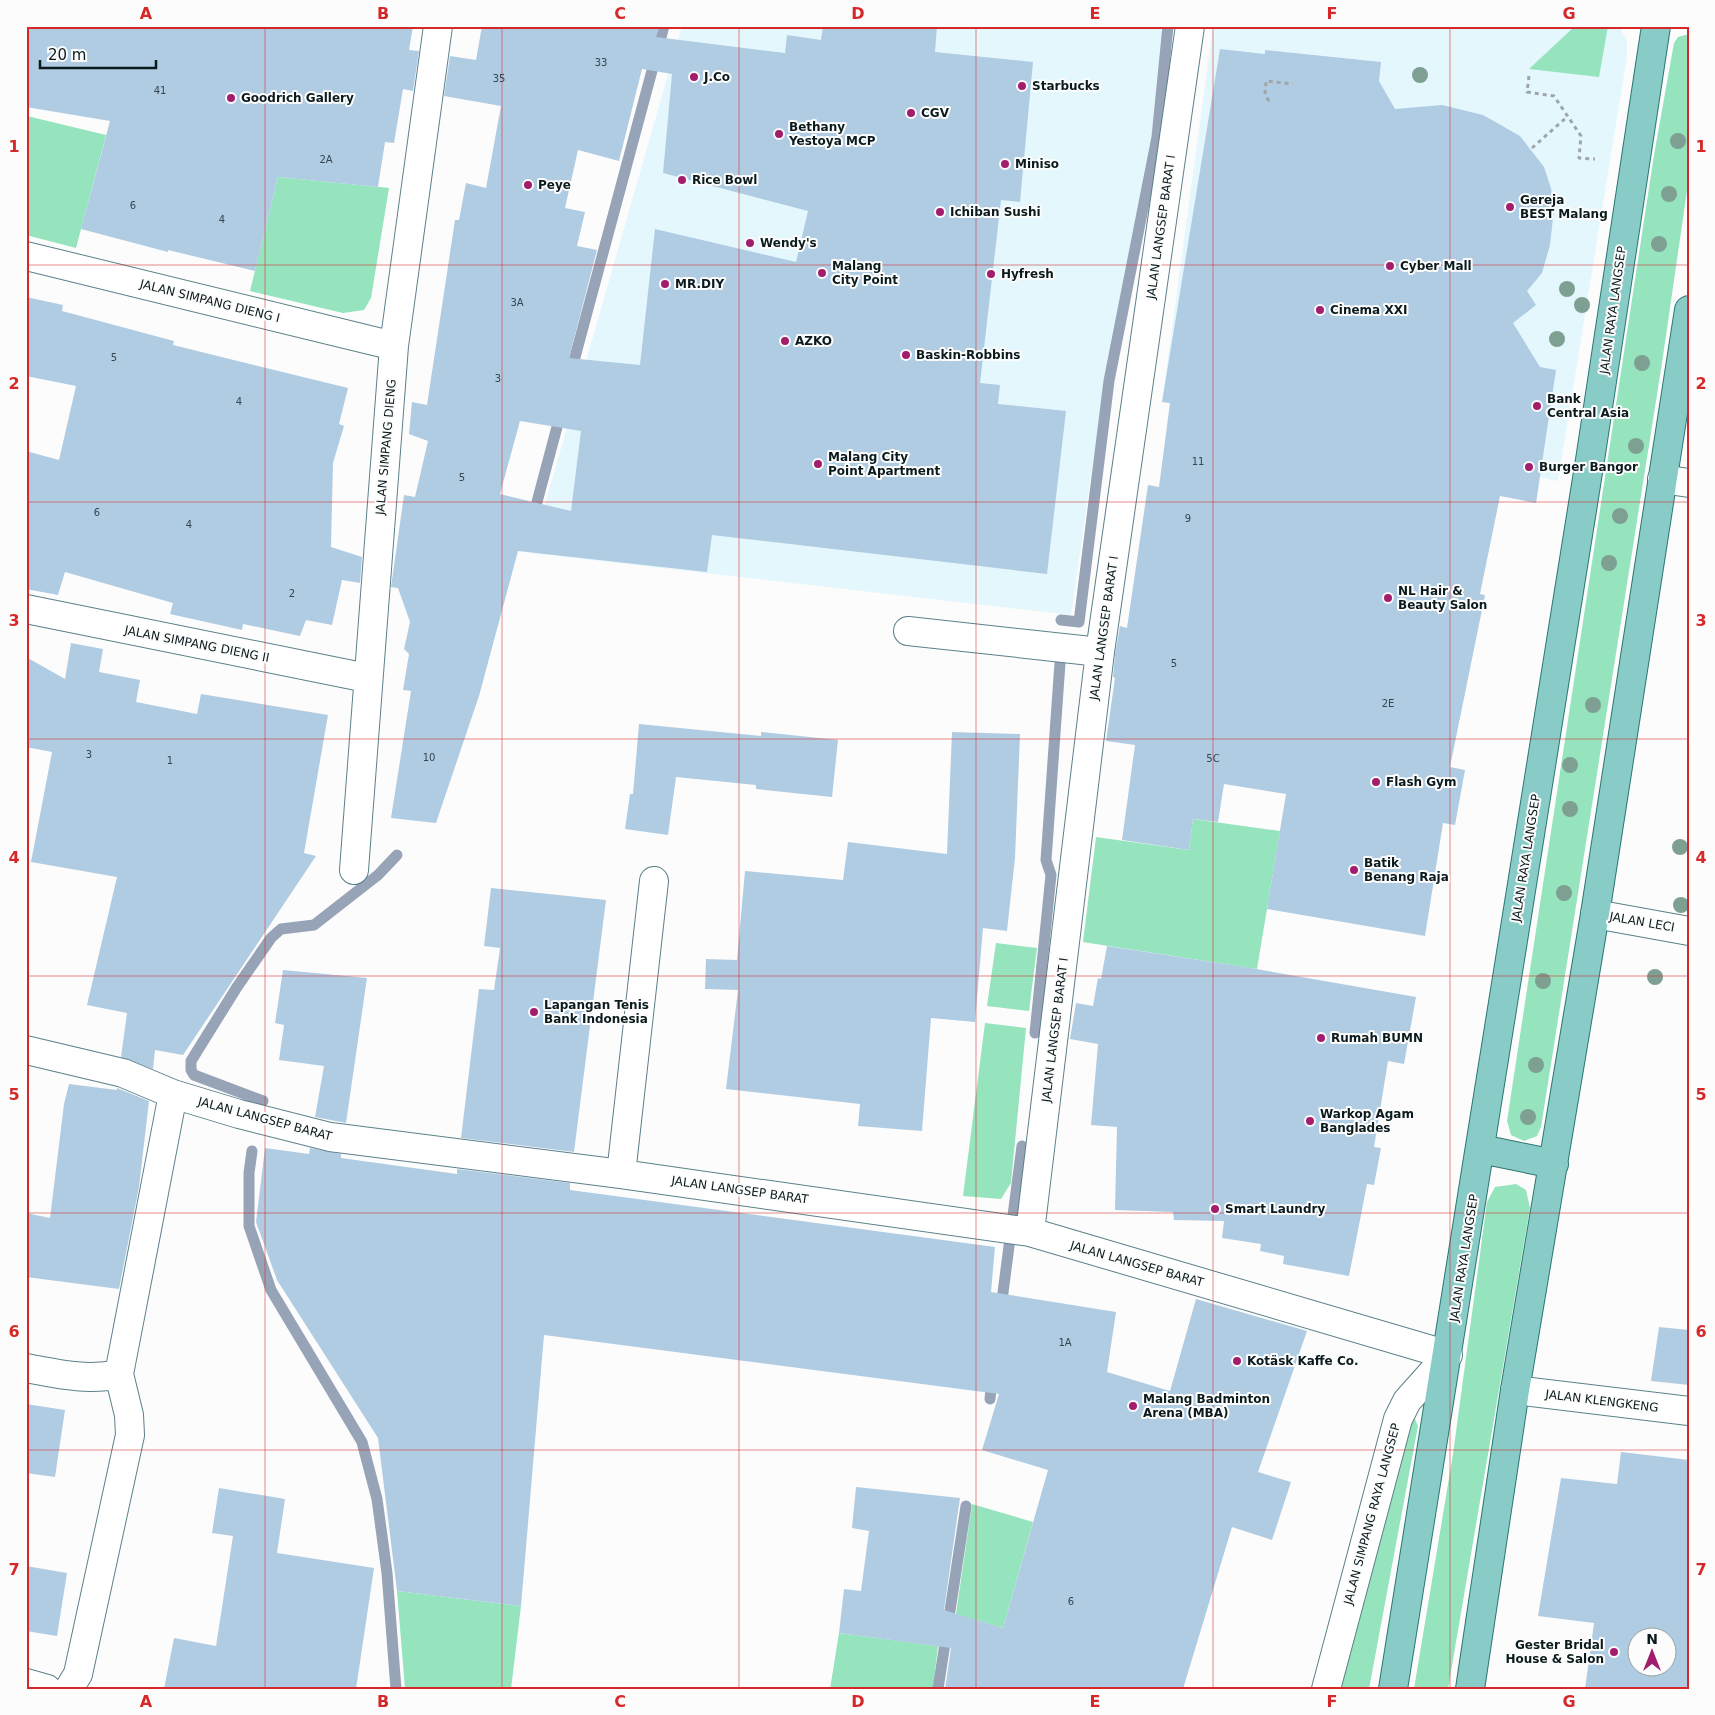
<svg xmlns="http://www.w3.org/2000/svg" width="1715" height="1715" viewBox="0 0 1715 1715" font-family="'DejaVu Sans',sans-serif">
	<rect width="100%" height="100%" fill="#fcfcfc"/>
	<path fill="#e4f7fd" d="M 682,26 L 1164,26 L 1152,133 L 1105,379 L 1071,615 L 531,553 Z
		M 1213,26 L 1618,26 L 1627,40 L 1627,56 L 1558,481 L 1162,402 Z"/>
	<path fill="#95e4bd" d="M 1575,26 L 1608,26 L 1599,77 L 1529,69 Z
		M 1689,34 L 1689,177 L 1662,363 L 1541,1127 L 1537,1136 L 1524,1141 L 1511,1135 L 1507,1121 L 1654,155 L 1674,43 L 1678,37 Z
		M 27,116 L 106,135 L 76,248 L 26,235 Z
		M 278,177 L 389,188 L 371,298 L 364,310 L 343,313 L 250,291 Z
		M 1193,819 L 1280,831 L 1257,969 L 1083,942 L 1096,837 L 1189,850 Z
		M 996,943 L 1037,948 L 1029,1011 L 987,1006 Z
		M 985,1023 L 1026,1028 L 1011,1183 L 1001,1199 L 963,1196 Z
		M 1516,1184 L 1526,1190 L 1530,1208 L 1448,1689 L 1414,1689 L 1453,1454 L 1487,1202 L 1495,1187 Z
		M 1415,1419 L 1418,1426 L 1369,1689 L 1340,1689 L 1410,1420 Z
		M 972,1504 L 1033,1522 L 1003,1628 L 956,1614 Z
		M 397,1591 L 521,1606 L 511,1689 L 405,1689 Z
		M 839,1633 L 938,1646 L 933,1689 L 830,1689 Z"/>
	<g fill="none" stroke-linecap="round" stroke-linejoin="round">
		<path stroke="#97a3b7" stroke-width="11" d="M 571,372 L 664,26
			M 533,517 L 561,412
			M 1061,620 L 1079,622 L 1109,381 L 1157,137 L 1168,26
			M 1035,1033 L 1051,875 L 1046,860 L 1060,663
			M 263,1101 L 194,1075 L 191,1070 L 191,1061 L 237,987 L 271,938 L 281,929 L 314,925 L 378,875 L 397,855
			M 252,1151 L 249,1173 L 249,1226 L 271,1290 L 362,1442 L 377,1499 L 387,1573 L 396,1689
			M 1001,1308 L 1022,1146
			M 990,1399 L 992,1378
			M 938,1689 L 966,1506"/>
	</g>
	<path fill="#b0cce3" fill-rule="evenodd" d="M 26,26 L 413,26 L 409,50 L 419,51 L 413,91 L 403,89 L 394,143 L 385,142 L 378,187 L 278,177 L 255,271 L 168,250 L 168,252 L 81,229 L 110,121 L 26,107 Z
		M 482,26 L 660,26 L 656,37 L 785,53 L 787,35 L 821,40 L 823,26 L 937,26 L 935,52 L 1033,62 L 1020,202 L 1001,200 L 980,383 L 1000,385 L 998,404 L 1066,411 L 1047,574 L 712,535 L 707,572 L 518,551 L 479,696 L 436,823 L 391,818 L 411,691 L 403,690 L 409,654 L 404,649 L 410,622 L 398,588 L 391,587 L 404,495 L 415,497 L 428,441 L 409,434 L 412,402 L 427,405 L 455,220 L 459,220 L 466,183 L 486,188 L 501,106 L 444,96 L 450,56 L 476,60 ZM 642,69 L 672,74 L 663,173 L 808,211 L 796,262 L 655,229 L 640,365 L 569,358 L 597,250 L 577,246 L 585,212 L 565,208 L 578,150 L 619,161 ZM 520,421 L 581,431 L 571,511 L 500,494 Z
		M 1220,49 L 1265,54 L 1265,50 L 1381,62 L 1379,81 L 1395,109 L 1442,105 L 1483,115 L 1520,136 L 1544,167 L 1551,188 L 1554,209 L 1550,245 L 1542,273 L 1527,291 L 1536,305 L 1513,323 L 1540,367 L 1556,370 L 1536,503 L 1500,496 L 1480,594 L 1485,595 L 1450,767 L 1465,770 L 1455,825 L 1443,823 L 1425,936 L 1267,909 L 1286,794 L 1224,784 L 1218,822 L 1193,819 L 1189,850 L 1122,840 L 1135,745 L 1106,741 L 1115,678 L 1113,677 L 1115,654 L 1120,626 L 1127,628 L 1148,485 L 1159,487 L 1170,403 L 1162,402 Z
		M 26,297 L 63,305 L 62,311 L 174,341 L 173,345 L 348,388 L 339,424 L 344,426 L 333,463 L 331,547 L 362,557 L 360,583 L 342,580 L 332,625 L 306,620 L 300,636 L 243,624 L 242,630 L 170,614 L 173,603 L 65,572 L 58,595 L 26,589 L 26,451 L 59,460 L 76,386 L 26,376 Z
		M 71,643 L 103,649 L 99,672 L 140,680 L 136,702 L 197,714 L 201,694 L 328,715 L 304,853 L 316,856 L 183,1055 L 155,1050 L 153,1069 L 121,1057 L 127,1013 L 87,1005 L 117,877 L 31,862 L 52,752 L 26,747 L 26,657 L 65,679 Z
		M 639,724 L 761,736 L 761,732 L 838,740 L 832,797 L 756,789 L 756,785 L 676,777 L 668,835 L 625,829 L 630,794 L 633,794 Z
		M 952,732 L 1020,734 L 1015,858 L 1007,931 L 983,928 L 975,1022 L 931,1018 L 922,1131 L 858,1126 L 860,1104 L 726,1089 L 738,990 L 705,989 L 706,959 L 737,960 L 745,871 L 843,880 L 848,842 L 947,854 Z
		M 491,888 L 606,900 L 574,1152 L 461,1138 L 479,989 L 494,990 L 500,948 L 484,946 Z
		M 1107,946 L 1245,967 L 1416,997 L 1404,1064 L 1388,1061 L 1374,1147 L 1381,1148 L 1374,1185 L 1367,1184 L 1349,1276 L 1283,1264 L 1284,1256 L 1260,1251 L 1261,1244 L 1222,1238 L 1224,1221 L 1174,1220 L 1173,1212 L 1115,1210 L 1117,1127 L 1091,1125 L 1098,1044 L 1070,1039 L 1076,1003 L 1093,1006 L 1098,978 L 1101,979 Z
		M 283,970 L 367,978 L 346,1123 L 315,1117 L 324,1066 L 279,1060 L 284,1025 L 275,1023 Z
		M 69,1084 L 117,1090 L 117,1088 L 149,1101 L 139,1187 L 119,1289 L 26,1277 L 26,1213 L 50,1218 L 64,1104 Z
		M 265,1148 L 309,1154 L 310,1148 L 341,1154 L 341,1158 L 457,1174 L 457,1169 L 570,1183 L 570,1190 L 995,1247 L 991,1292 L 1116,1312 L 1107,1372 L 1170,1391 L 1196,1299 L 1307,1331 L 1258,1472 L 1291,1482 L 1272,1540 L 1232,1527 L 1183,1689 L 945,1689 L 951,1648 L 839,1633 L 844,1589 L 861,1591 L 869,1531 L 852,1528 L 856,1487 L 960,1498 L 944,1610 L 1003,1628 L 1048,1470 L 982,1450 L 999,1394 L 544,1335 L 521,1606 L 397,1591 L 378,1438 L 277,1280 L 256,1222 Z
		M 1659,1327 L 1689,1330 L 1689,1385 L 1651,1381 Z
		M 26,1404 L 65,1410 L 55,1477 L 26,1473 Z
		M 1621,1452 L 1689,1460 L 1689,1689 L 1585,1689 L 1594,1623 L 1538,1616 L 1561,1478 L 1617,1484 ZM 1638,1638 L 1668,1638 L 1668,1668 L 1638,1668 Z
		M 219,1488 L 285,1499 L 277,1553 L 374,1568 L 356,1689 L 164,1689 L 174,1638 L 216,1646 L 233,1536 L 212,1533 Z
		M 26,1566 L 67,1573 L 57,1636 L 26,1631 Z"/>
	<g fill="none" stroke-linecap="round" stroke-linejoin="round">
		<defs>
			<path id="minor" d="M 26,256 L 394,346
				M 1662,479 L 1689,483
				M 26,609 L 367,678
				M 908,631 L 1100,652
				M 354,870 L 394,346 L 438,26
				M 1595,914 L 1689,931
				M 26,1050 L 123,1073 L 173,1094 L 239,1114 L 330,1137 L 621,1174 L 1030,1232 L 1448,1355 L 1407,1401 L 1398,1419 L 1326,1689
				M 621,1174 L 654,881
				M 1030,1232 L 1100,652 L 1190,26
				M 26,1368 C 58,1374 87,1381 119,1374 L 173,1094
				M 1515,1390 L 1689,1411
				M 26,1683 L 47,1689
				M 69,1689 L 78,1674 L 130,1435 L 129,1415 L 119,1374"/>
			<path id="major" d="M 1481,1149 L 1554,1164
				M 1393,1689 L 1590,460 L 1656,26
				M 1470,1689 L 1515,1390 L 1595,914 L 1689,310"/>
		</defs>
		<use href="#minor" stroke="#5b808a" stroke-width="30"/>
		<use href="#major" stroke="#2a7773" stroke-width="30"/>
		<path stroke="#a0a6a7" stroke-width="3" stroke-dasharray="4 4" stroke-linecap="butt" d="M 1529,76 L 1527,92 L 1554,96 L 1581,136 L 1579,158 L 1595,159
			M 1269,101 L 1265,95 L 1266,81 L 1293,84
			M 1532,148 L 1568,116"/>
		<use href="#minor" stroke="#fff" stroke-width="28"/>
		<use href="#major" stroke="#89cbc7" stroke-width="28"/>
	</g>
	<g fill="#7ea092">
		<circle cx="1420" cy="75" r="8"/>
		<circle cx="1678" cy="141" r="8"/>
		<circle cx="1669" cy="194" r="8"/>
		<circle cx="1659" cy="244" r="8"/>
		<circle cx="1567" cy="289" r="8"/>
		<circle cx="1582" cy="305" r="8"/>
		<circle cx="1557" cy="339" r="8"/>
		<circle cx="1642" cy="363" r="8"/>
		<circle cx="1636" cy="446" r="8"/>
		<circle cx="1620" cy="516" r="8"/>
		<circle cx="1609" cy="563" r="8"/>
		<circle cx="1593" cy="705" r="8"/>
		<circle cx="1570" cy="765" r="8"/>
		<circle cx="1570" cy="809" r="8"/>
		<circle cx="1680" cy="847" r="8"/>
		<circle cx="1564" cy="893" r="8"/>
		<circle cx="1681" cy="905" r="8"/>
		<circle cx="1655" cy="977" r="8"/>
		<circle cx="1543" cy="981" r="8"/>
		<circle cx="1536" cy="1065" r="8"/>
		<circle cx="1528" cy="1117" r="8"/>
	</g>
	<path fill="none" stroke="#d62828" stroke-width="1" stroke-opacity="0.55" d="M 265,26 L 265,1689M 502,26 L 502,1689M 739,26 L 739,1689M 976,26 L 976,1689M 1213,26 L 1213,1689M 1450,26 L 1450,1689M 26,265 L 1689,265M 26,502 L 1689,502M 26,739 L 1689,739M 26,976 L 1689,976M 26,1213 L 1689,1213M 26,1450 L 1689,1450"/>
	<g fill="#a21d6b" stroke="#fcfcfc" stroke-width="2">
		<circle cx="694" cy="77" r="5"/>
		<circle cx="1022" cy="86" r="5"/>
		<circle cx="231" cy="98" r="5"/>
		<circle cx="911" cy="113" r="5"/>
		<circle cx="779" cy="134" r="5"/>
		<circle cx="1005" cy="164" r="5"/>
		<circle cx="682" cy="180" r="5"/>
		<circle cx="528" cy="185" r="5"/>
		<circle cx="1510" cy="207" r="5"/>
		<circle cx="940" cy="212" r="5"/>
		<circle cx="750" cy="243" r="5"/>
		<circle cx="1390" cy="266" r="5"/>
		<circle cx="822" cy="273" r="5"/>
		<circle cx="991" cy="274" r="5"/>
		<circle cx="665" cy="284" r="5"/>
		<circle cx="1320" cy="310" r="5"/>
		<circle cx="785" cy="341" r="5"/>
		<circle cx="906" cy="355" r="5"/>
		<circle cx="1537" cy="406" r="5"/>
		<circle cx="818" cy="464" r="5"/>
		<circle cx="1529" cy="467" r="5"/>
		<circle cx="1388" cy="598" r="5"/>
		<circle cx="1376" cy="782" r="5"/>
		<circle cx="1354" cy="870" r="5"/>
		<circle cx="534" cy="1012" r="5"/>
		<circle cx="1321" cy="1038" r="5"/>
		<circle cx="1310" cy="1121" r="5"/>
		<circle cx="1215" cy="1209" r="5"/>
		<circle cx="1237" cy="1361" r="5"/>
		<circle cx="1133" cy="1406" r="5"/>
		<circle cx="1614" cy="1652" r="5"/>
	</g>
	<g text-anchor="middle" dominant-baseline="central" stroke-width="4" stroke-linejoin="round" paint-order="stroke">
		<g font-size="10" fill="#34464e">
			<text x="601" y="62">33</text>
			<text x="499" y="78">35</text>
			<text x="160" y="90">41</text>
			<text x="326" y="159">2A</text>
			<text x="133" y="205">6</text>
			<text x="222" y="219">4</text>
			<text x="517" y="302">3A</text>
			<text x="114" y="357">5</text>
			<text x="498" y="378">3</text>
			<text x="239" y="401">4</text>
			<text x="1198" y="461">11</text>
			<text x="462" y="477">5</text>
			<text x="97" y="512">6</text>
			<text x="1188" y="518">9</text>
			<text x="189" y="524">4</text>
			<text x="292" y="593">2</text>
			<text x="1174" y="663">5</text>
			<text x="1388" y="703">2E</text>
			<text x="89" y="754">3</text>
			<text x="429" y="757">10</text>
			<text x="1213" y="758">5C</text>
			<text x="170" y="760">1</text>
			<text x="1065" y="1342">1A</text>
			<text x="1071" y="1601">6</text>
		</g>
		<g font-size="12" font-weight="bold" fill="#0a1a1d" stroke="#fcfcfc" text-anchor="start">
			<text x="704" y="77">J.Co</text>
			<text x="1032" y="86">Starbucks</text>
			<text x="241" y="98">Goodrich Gallery</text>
			<text x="921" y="113">CGV</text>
			<text x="789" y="127">Bethany<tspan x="789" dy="14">Yestoya MCP</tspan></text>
			<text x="1015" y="164">Miniso</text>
			<text x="692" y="180">Rice Bowl</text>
			<text x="538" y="185">Peye</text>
			<text x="1520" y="200">Gereja<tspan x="1520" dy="14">BEST Malang</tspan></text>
			<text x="950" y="212">Ichiban Sushi</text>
			<text x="760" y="243">Wendy's</text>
			<text x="832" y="266">Malang<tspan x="832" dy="14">City Point</tspan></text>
			<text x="1400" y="266">Cyber Mall</text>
			<text x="1001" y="274">Hyfresh</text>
			<text x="675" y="284">MR.DIY</text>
			<text x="1330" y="310">Cinema XXI</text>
			<text x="795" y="341">AZKO</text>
			<text x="916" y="355">Baskin-Robbins</text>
			<text x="1547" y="399">Bank<tspan x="1547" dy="14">Central Asia</tspan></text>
			<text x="828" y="457">Malang City<tspan x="828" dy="14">Point Apartment</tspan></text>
			<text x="1539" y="467">Burger Bangor</text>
			<text x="1398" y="591">NL Hair &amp;<tspan x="1398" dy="14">Beauty Salon</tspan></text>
			<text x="1386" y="782">Flash Gym</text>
			<text x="1364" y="863">Batik<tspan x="1364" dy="14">Benang Raja</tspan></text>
			<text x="544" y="1005">Lapangan Tenis<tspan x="544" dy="14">Bank Indonesia</tspan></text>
			<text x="1331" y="1038">Rumah BUMN</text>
			<text x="1320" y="1114">Warkop Agam<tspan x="1320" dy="14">Banglades</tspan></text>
			<text x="1225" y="1209">Smart Laundry</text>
			<text x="1247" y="1361">Kotäsk Kaffe Co.</text>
			<text x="1143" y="1399">Malang Badminton<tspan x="1143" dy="14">Arena (MBA)</tspan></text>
			<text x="1604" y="1645" text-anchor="end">Gester Bridal<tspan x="1604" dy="14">House &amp; Salon</tspan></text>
		</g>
		<g font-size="12" fill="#0a1a1d" stroke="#fcfcfc">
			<text transform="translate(1161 227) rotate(-82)">JALAN LANGSEP BARAT I</text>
			<text transform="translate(210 301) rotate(14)">JALAN SIMPANG DIENG I</text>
			<text transform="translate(1613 310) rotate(-82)">JALAN RAYA LANGSEP</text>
			<text transform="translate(386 447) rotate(-85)">JALAN SIMPANG DIENG</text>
			<text transform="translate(1104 628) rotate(-82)">JALAN LANGSEP BARAT I</text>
			<text transform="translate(197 644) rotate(11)">JALAN SIMPANG DIENG II</text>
			<text transform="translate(1526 858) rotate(-81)">JALAN RAYA LANGSEP</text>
			<text transform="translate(1642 922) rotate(10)">JALAN LECI</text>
			<text transform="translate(1055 1030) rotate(-83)">JALAN LANGSEP BARAT I</text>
			<text transform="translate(265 1119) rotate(15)">JALAN LANGSEP BARAT</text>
			<text transform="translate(740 1190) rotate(8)">JALAN LANGSEP BARAT</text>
			<text transform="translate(1464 1258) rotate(-81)">JALAN RAYA LANGSEP</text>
			<text transform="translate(1137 1264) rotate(16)">JALAN LANGSEP BARAT</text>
			<text transform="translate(1602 1401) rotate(7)">JALAN KLENGKENG</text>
			<text transform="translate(1372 1514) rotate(-75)">JALAN SIMPANG RAYA LANGSEP</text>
		</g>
	</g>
	<rect width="1715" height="1715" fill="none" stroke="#fcfcfc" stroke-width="55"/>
	<g transform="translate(1652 1652)"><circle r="24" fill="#fcfcfc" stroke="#9ba2a3"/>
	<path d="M0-4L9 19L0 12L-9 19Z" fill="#a21d6b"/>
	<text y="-8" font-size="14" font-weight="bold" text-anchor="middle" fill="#0a1a1d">N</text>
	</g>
	<path d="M40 60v8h116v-8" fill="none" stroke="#0a1a1d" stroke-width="2.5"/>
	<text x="48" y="60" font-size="15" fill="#0a1a1d" stroke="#fcfcfc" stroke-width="4" paint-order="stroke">20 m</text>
	<rect x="28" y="28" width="1660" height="1660" fill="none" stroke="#d62828" stroke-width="2"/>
	<g font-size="16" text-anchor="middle" font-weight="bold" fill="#d62828">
		<text x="146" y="19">A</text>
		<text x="383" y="19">B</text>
		<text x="620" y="19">C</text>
		<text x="858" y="19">D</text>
		<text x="1095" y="19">E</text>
		<text x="1332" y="19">F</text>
		<text x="1569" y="19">G</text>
		<text x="14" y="152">1</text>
		<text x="1701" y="152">1</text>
		<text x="14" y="389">2</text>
		<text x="1701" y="389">2</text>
		<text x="14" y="626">3</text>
		<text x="1701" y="626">3</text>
		<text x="14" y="863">4</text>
		<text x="1701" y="863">4</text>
		<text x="14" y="1100">5</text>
		<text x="1701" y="1100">5</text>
		<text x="14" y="1337">6</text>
		<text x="1701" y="1337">6</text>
		<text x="14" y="1575">7</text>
		<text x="1701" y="1575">7</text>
		<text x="146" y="1707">A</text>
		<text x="383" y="1707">B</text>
		<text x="620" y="1707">C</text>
		<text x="858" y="1707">D</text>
		<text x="1095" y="1707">E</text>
		<text x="1332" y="1707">F</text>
		<text x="1569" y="1707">G</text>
	</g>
</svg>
